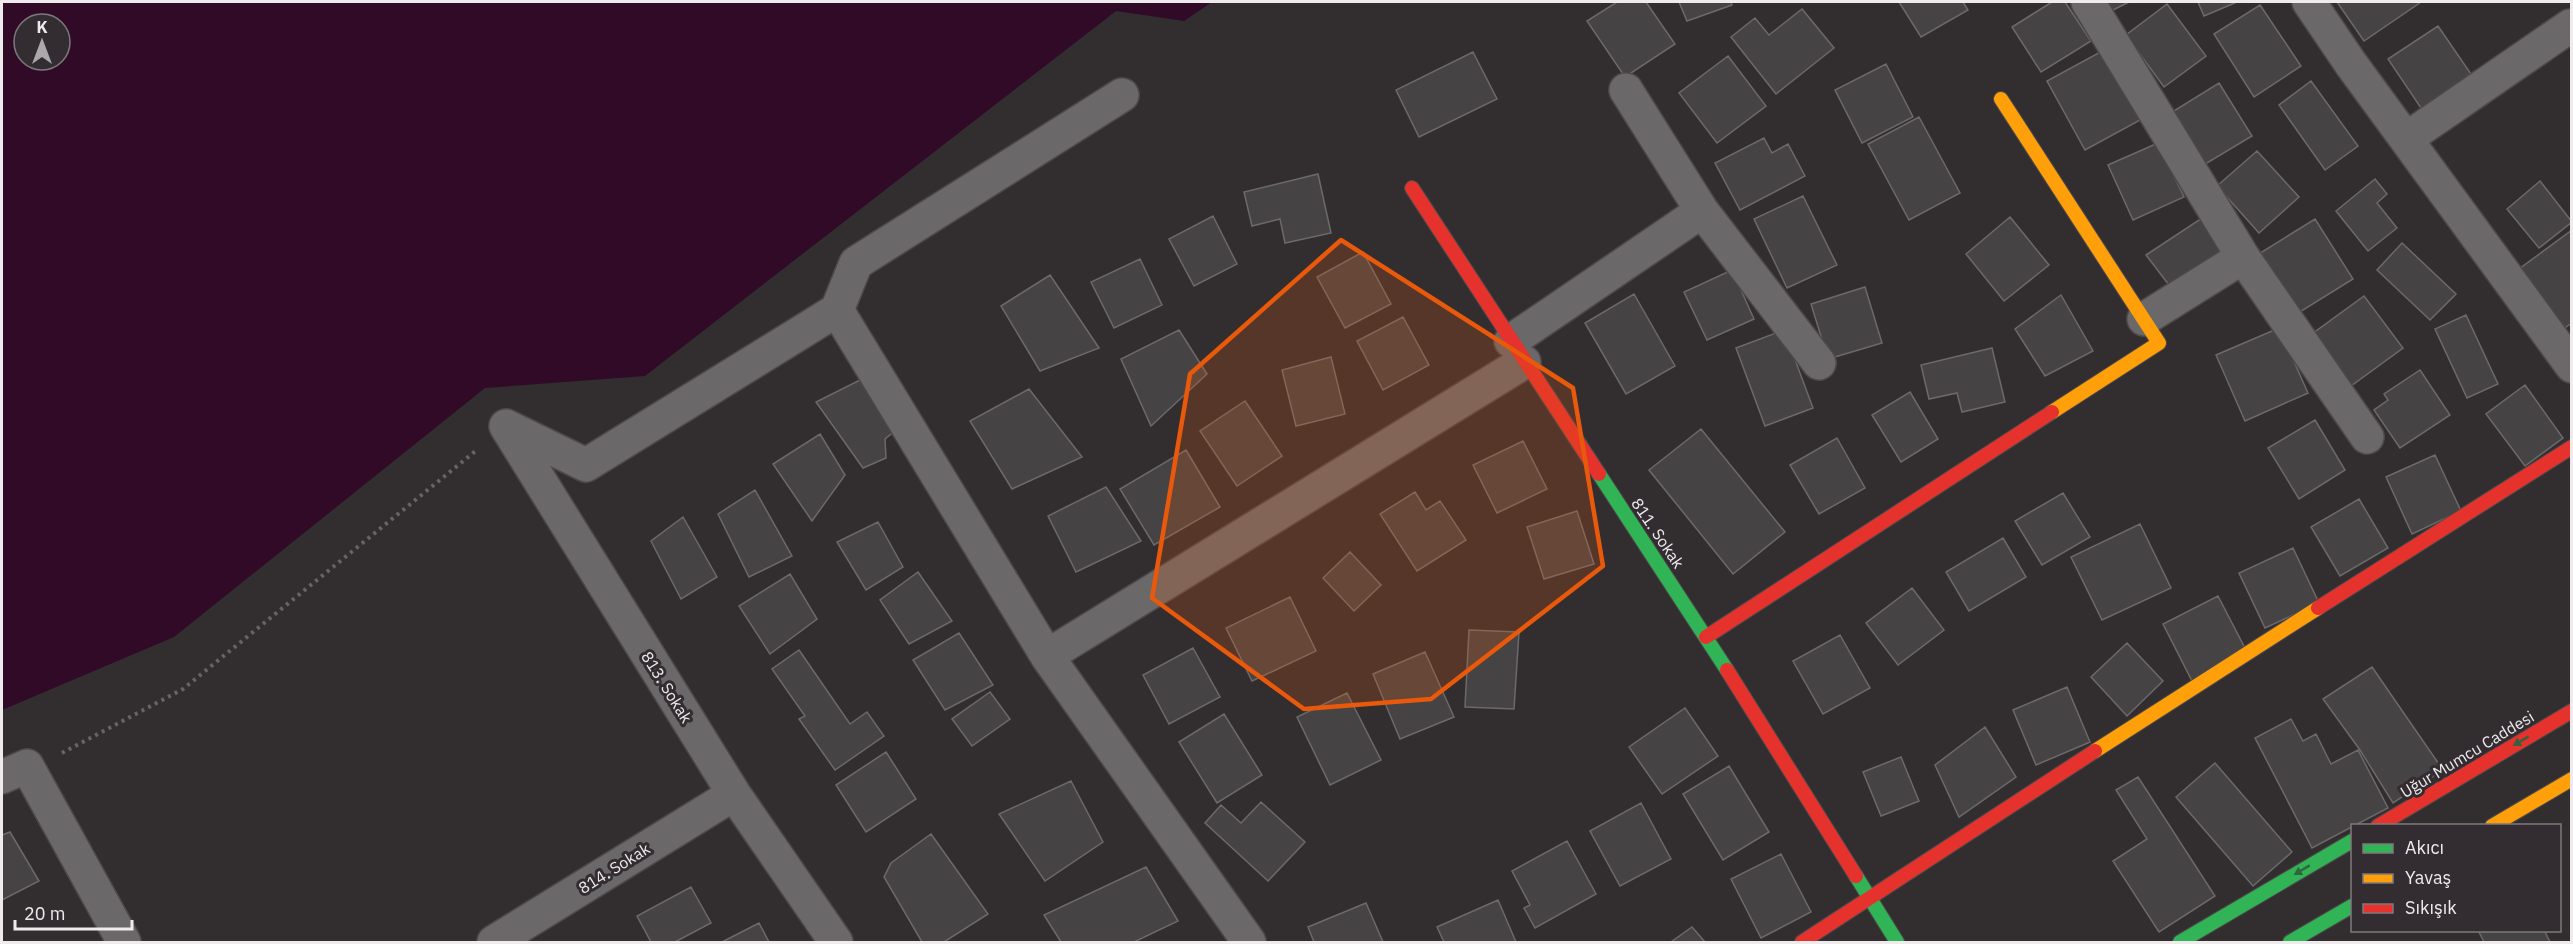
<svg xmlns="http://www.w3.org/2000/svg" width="2573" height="944" viewBox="0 0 2573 944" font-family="'IBM Plex Sans',sans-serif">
	<rect width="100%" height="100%" fill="#322e30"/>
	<path fill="#300a27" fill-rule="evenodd" d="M 2,2 L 1212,2 L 1184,21 L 1116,11 L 645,376 L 485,388 L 174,637 L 2,710 ZM 24,24 L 60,24 L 60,60 L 24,60 Z"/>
	<path fill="#464344" stroke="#6c696b" stroke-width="1.5" d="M 1617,2 L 1646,2 L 1675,44 L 1625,77 L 1587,21 Z
		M 1679,2 L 1731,2 L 1732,5 L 1687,21 Z
		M 1899,2 L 1963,2 L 1968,10 L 1921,37 Z
		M 2052,2 L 2065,2 L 2091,41 L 2041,72 L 2012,27 Z
		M 2100,2 L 2129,2 L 2107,13 Z
		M 2198,2 L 2237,2 L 2204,16 Z
		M 2337,2 L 2421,2 L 2364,41 Z
		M 2167,4 L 2206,56 L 2164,87 L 2126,35 Z
		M 2260,5 L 2301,66 L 2254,97 L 2214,34 Z
		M 1802,9 L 1834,48 L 1776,94 L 1731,37 L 1755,18 L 1769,35 Z
		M 2438,26 L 2473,77 L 2423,111 L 2388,59 Z
		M 2104,50 L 2142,119 L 2085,150 L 2047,81 Z
		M 1473,52 L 1497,99 L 1419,137 L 1396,90 Z
		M 1728,56 L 1766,106 L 1717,143 L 1679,93 Z
		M 1886,64 L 1913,117 L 1862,143 L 1835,90 Z
		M 2311,81 L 2358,146 L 2325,170 L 2279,105 Z
		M 2219,83 L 2252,136 L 2202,166 L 2169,114 Z
		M 1919,117 L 1960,193 L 1909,220 L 1868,144 Z
		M 1764,138 L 1772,153 L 1788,144 L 1805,176 L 1740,210 L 1715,163 Z
		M 2158,143 L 2184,197 L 2133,220 L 2108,165 Z
		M 2257,151 L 2299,197 L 2259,233 L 2217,186 Z
		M 1318,174 L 1331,233 L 1285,243 L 1280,219 L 1252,226 L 1244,192 Z
		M 2375,179 L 2387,194 L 2377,203 L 2397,228 L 2368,251 L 2336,211 Z
		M 2540,181 L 2572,222 L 2539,248 L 2507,209 Z
		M 1803,196 L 1837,265 L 1787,288 L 1754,219 Z
		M 1213,216 L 1237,264 L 1194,286 L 1169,239 Z
		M 2205,216 L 2227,254 L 2172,289 L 2146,255 Z
		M 2010,217 L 2049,265 L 2004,301 L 1966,254 Z
		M 2315,219 L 2353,279 L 2295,315 L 2257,255 Z
		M 2572,230 L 2572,323 L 2563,329 L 2519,269 Z
		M 2402,243 L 2456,294 L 2430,320 L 2377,270 Z
		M 1363,252 L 1391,304 L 1345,328 L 1317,277 Z
		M 1140,259 L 1162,305 L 1114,328 L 1091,282 Z
		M 1732,270 L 1754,319 L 1707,340 L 1684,292 Z
		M 1050,275 L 1099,348 L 1040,371 L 1001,306 Z
		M 1865,287 L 1882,343 L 1828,359 L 1811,304 Z
		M 1634,294 L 1675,366 L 1626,394 L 1585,323 Z
		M 2061,295 L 2093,351 L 2045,376 L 2015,329 Z
		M 2364,296 L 2403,348 L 2351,386 L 2312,334 Z
		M 2466,315 L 2498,384 L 2467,398 L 2435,329 Z
		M 1403,317 L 1429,365 L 1383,390 L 1357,341 Z
		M 2279,328 L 2308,393 L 2245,421 L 2216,355 Z
		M 1179,330 L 1207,374 L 1151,426 L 1121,359 Z
		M 1784,330 L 1813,408 L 1765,426 L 1736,348 Z
		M 1992,348 L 2005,402 L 1962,412 L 1957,393 L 1929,399 L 1921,365 Z
		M 1331,357 L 1345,414 L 1296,426 L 1282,370 Z
		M 2420,370 L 2450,415 L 2400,448 L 2374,410 L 2388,400 L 2384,394 Z
		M 862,379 L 896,430 L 885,439 L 886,458 L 863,468 L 816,402 Z
		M 2525,385 L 2563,438 L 2525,466 L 2486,414 Z
		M 1029,389 L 1082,457 L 1012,489 L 970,421 Z
		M 1910,392 L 1938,439 L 1901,462 L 1872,415 Z
		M 1245,401 L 1282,456 L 1237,486 L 1200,431 Z
		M 2315,420 L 2345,470 L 2299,499 L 2268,448 Z
		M 1701,429 L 1785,532 L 1733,574 L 1649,470 Z
		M 820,434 L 845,475 L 812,521 L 773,464 Z
		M 1837,438 L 1865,488 L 1819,514 L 1790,465 Z
		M 1523,441 L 1547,489 L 1497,513 L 1473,465 Z
		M 1186,450 L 1220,507 L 1154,545 L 1120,489 Z
		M 2435,455 L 2461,511 L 2412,534 L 2386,477 Z
		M 1106,487 L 1141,541 L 1076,572 L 1048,516 Z
		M 755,490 L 792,556 L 749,577 L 718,514 Z
		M 1415,492 L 1426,510 L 1440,501 L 1466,540 L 1417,571 L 1380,514 Z
		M 2063,493 L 2090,537 L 2042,565 L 2015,521 Z
		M 2359,499 L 2388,548 L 2340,576 L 2311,527 Z
		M 1577,511 L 1594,564 L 1544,579 L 1527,527 Z
		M 683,517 L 717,577 L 681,599 L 651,541 Z
		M 878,522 L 903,567 L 866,590 L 837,542 Z
		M 2140,524 L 2171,588 L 2102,620 L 2071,557 Z
		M 2003,538 L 2026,577 L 1969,611 L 1946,572 Z
		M 2293,548 L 2319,603 L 2265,628 L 2239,573 Z
		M 1350,552 L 1381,585 L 1354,611 L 1323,578 Z
		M 918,572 L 952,621 L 909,644 L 880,600 Z
		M 790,574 L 817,619 L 770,654 L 739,606 Z
		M 1912,588 L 1944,630 L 1898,665 L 1866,623 Z
		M 2218,596 L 2247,652 L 2192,681 L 2163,624 Z
		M 1290,597 L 1316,651 L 1252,681 L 1226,628 Z
		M 1469,630 L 1519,632 L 1514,709 L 1465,707 Z
		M 959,633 L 993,685 L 945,710 L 913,660 Z
		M 1840,635 L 1870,688 L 1823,714 L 1793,661 Z
		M 2127,643 L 2163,681 L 2127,716 L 2091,677 Z
		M 1193,648 L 1220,697 L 1169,724 L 1143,675 Z
		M 799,650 L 850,724 L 867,712 L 884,736 L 835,770 L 799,719 L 805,716 L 772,669 Z
		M 1425,652 L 1454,717 L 1400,739 L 1373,674 Z
		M 2372,667 L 2443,770 L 2393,803 L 2360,750 L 2323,699 Z
		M 2067,687 L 2090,742 L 2036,765 L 2013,710 Z
		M 990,692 L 1010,719 L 972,746 L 952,719 Z
		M 1347,693 L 1381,760 L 1330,785 L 1297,717 Z
		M 1685,708 L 1718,756 L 1662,794 L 1629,747 Z
		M 1224,714 L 1262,775 L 1217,803 L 1179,742 Z
		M 2291,719 L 2303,741 L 2316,734 L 2331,764 L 2358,750 L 2388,808 L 2312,848 L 2255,738 Z
		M 1985,727 L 2016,777 L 1959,817 L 1935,765 Z
		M 886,752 L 916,799 L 866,832 L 836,785 Z
		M 1901,757 L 1919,801 L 1881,816 L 1863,772 Z
		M 2215,763 L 2292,852 L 2253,886 L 2176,797 Z
		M 1729,766 L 1769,832 L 1723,860 L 1683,794 Z
		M 2138,777 L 2215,896 L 2159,932 L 2113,861 L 2147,839 L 2116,790 Z
		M 1071,781 L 1103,842 L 1045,881 L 999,814 Z
		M 1261,802 L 1305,842 L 1268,881 L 1205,823 L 1221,805 L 1241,823 Z
		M 1641,803 L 1671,859 L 1620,886 L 1590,831 Z
		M 10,832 L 39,881 L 2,900 L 2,835 Z
		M 931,834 L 988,914 L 944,942 L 922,942 L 884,877 L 891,863 Z
		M 1567,841 L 1596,894 L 1535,928 L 1524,908 L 1530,905 L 1512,871 Z
		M 1781,854 L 1811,912 L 1761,938 L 1731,879 Z
		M 1146,867 L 1178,921 L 1134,942 L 1061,942 L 1044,915 Z
		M 691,887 L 711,923 L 675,942 L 651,942 L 637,916 Z
		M 1498,900 L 1516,942 L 1444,942 L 1437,927 Z
		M 1366,903 L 1383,942 L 1314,942 L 1308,927 Z
		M 759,923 L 769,942 L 722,942 Z
		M 1692,927 L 1705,942 L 1671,942 Z
		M 2478,930 L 2544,930 L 2550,942 L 2484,942 Z"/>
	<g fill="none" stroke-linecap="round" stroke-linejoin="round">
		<defs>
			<path id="street" d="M 2088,2 L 2243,257
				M 2309,2 L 2351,64 L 2572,366
				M 2406,139 L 2570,26
				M 1702,211 L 1819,363
				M 837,310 L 1047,656 L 1249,942
				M 2144,319 L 2243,257 L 2367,437
				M 1511,341 L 1702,211 L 1626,90
				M 506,426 L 586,465 L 837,310 L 856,263 L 1122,95
				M 506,426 L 734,794 L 836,942
				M 1047,656 L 1524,362
				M 2,777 L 27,766 L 124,942
				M 494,942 L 734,794"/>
			<path id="fast" d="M 1599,474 L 1727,670
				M 1856,876 L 1897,942
				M 2180,942 L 2352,841
				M 2290,942 L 2352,906"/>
			<path id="slow" d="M 2001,99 L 2159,343 L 2052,412
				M 2095,751 L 2318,608
				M 2492,826 L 2572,779"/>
			<path id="jam" d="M 1412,188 L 1599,474
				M 2318,608 L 2572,447
				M 1706,637 L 2052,412
				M 1727,670 L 1856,876
				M 2378,826 L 2572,711
				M 1802,942 L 2095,751"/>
		</defs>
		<use href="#street" stroke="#4d494b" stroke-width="36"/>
		<use href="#fast" stroke="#4d494b" stroke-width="16"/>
		<use href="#slow" stroke="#4d494b" stroke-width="16"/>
		<use href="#jam" stroke="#4d494b" stroke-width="16"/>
		<path stroke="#676466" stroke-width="4" stroke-dasharray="3 4.5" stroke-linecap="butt" d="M 62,753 L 183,689 L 478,449"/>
		<use href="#street" stroke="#6a6869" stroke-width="33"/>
		<use href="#fast" stroke="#30b455" stroke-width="14"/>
		<use href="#slow" stroke="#ff9f0a" stroke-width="14"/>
		<use href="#jam" stroke="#e5322d" stroke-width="14"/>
	</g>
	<defs><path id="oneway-solid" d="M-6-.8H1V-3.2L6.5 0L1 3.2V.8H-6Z" transform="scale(1.5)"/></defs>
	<g fill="#32633f">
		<use href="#oneway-solid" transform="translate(2521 741) rotate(149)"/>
		<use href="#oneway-solid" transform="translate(2302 870) rotate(149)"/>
	</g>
	<path fill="#e8590c" fill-opacity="0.2" stroke="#e8590c" stroke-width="4.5" stroke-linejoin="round" d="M 1341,240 L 1573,388 L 1603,566 L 1431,699 L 1304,709 L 1152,598 L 1190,374 Z"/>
	<g text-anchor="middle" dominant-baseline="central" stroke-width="6" stroke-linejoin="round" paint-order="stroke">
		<g font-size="16" fill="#efebed" stroke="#332d31">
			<text transform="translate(1658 533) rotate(56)">811. Sokak</text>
			<text transform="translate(667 687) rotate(58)">813. Sokak</text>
			<text transform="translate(2467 754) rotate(-31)">Uğur Mumcu Caddesi</text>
			<text transform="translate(614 868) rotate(-32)">814. Sokak</text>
		</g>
	</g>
	<rect width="2573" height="944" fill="none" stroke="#efebed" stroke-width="6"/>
	<rect x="2351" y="824" width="210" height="108" fill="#332d31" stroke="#7e797c" stroke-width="1.5"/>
	<rect x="2363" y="844" width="30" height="9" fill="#30b455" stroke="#7e797c" stroke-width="1.5"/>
	<text x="2405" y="854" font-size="18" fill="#efebed">Akıcı</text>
	<rect x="2363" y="874" width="30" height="9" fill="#ff9f0a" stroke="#7e797c" stroke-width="1.5"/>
	<text x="2405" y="884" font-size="18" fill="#efebed">Yavaş</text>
	<rect x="2363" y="904" width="30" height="9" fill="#e5322d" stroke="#7e797c" stroke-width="1.5"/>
	<text x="2405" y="914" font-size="18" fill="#efebed">Sıkışık</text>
	<g transform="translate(42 42)"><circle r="28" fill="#332d31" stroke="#7e797c" stroke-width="1.5"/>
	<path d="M0-4.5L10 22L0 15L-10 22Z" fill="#ada9ab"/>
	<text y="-9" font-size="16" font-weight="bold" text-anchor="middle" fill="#efebed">K</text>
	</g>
	<path d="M15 920v9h117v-9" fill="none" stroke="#efebed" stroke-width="3"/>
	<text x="24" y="920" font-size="18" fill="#efebed" stroke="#332d31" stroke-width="4.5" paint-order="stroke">20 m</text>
</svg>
